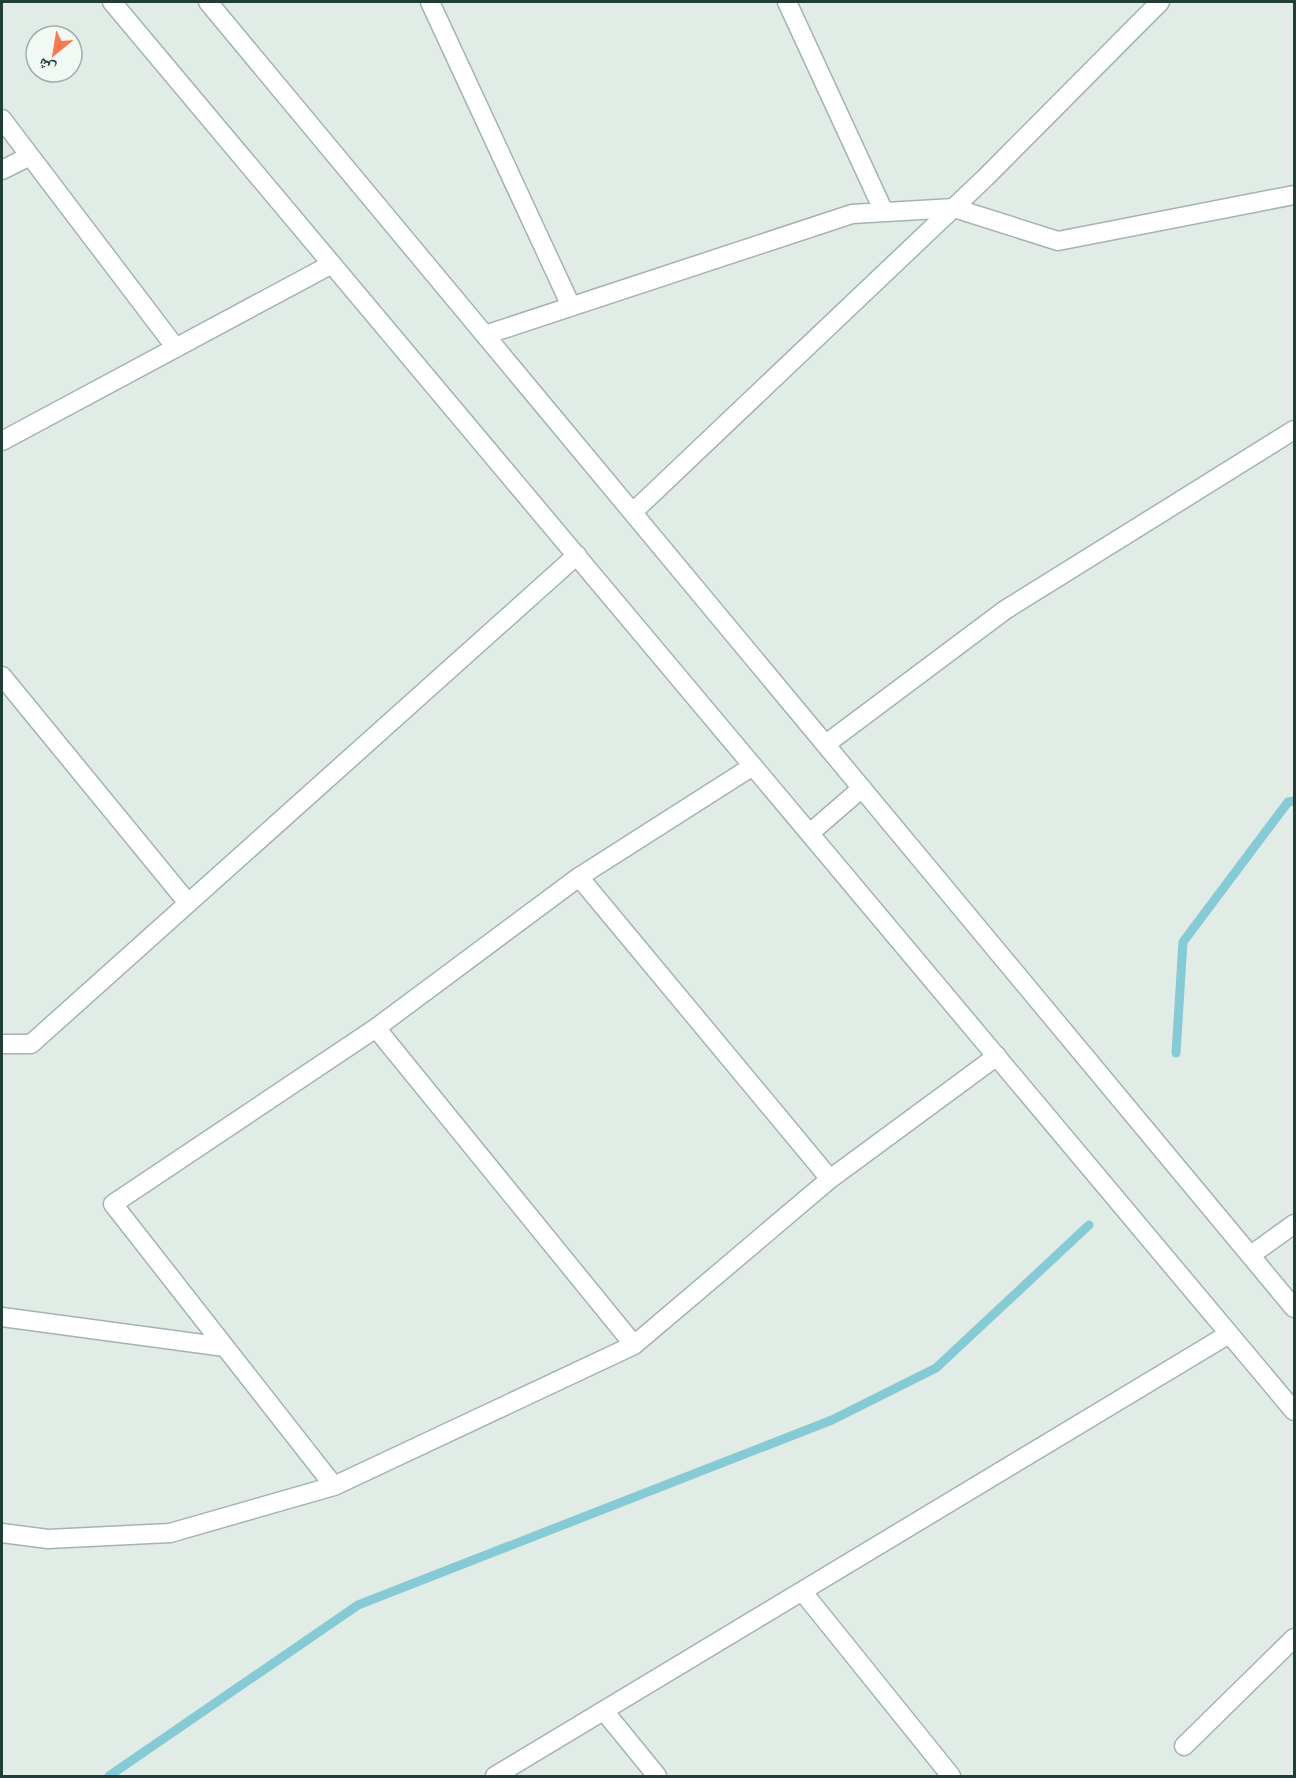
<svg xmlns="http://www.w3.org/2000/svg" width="1296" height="1778" viewBox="0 0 1296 1778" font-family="'Varela Round','Noto Naskh Arabic',sans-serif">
	<rect width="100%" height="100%" fill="#e1ece7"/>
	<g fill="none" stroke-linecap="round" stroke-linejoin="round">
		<path stroke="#86cad5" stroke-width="9" d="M 1176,1053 L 1183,942 L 1288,802 L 1294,801
			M 109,1776 L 358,1605 L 832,1420 L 936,1368 L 1089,1225"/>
		<defs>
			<path id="minor" d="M 430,2 L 571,306
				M 787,2 L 884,212
				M 2,119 L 176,348
				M 2,170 L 30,156
				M 485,335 L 852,214 L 954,208 L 1058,241 L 1294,195
				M 2,441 L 332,264
				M 633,512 L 986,177 L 1160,2
				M 2,676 L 188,903
				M 826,744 L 1005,610 L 1294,430
				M 810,833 L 862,788
				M 579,877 L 830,1179
				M 376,1028 L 634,1345
				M 2,1044 L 31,1044 L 577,555
				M 1251,1255 L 1294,1224
				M 2,1317 L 225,1347
				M 334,1486 L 113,1204 L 376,1028 L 579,877 L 753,766
				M 2,1533 L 48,1539 L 170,1533 L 334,1486 L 634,1345 L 830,1179 L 997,1056
				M 802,1591 L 951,1776
				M 604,1711 L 657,1776
				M 1184,1746 L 1294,1638
				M 495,1776 L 1229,1334"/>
			<path id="tertiary" d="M 112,2 L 1294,1411
				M 208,2 L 1294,1308"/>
		</defs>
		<use href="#minor" stroke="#a3b4ae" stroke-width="21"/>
		<use href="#tertiary" stroke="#a3b4ae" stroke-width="21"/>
		<use href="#minor" stroke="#fff" stroke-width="18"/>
		<use href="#tertiary" stroke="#fff" stroke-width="18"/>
	</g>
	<rect width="1296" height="1778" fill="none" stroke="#203e36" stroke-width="6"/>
	<g transform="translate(54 54) rotate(210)"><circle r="28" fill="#f2f9f5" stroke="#9eaea9" stroke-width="1.5"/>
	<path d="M0-4.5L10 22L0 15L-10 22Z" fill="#f97952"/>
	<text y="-9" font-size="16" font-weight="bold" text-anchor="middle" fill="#203e36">ش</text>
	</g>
</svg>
